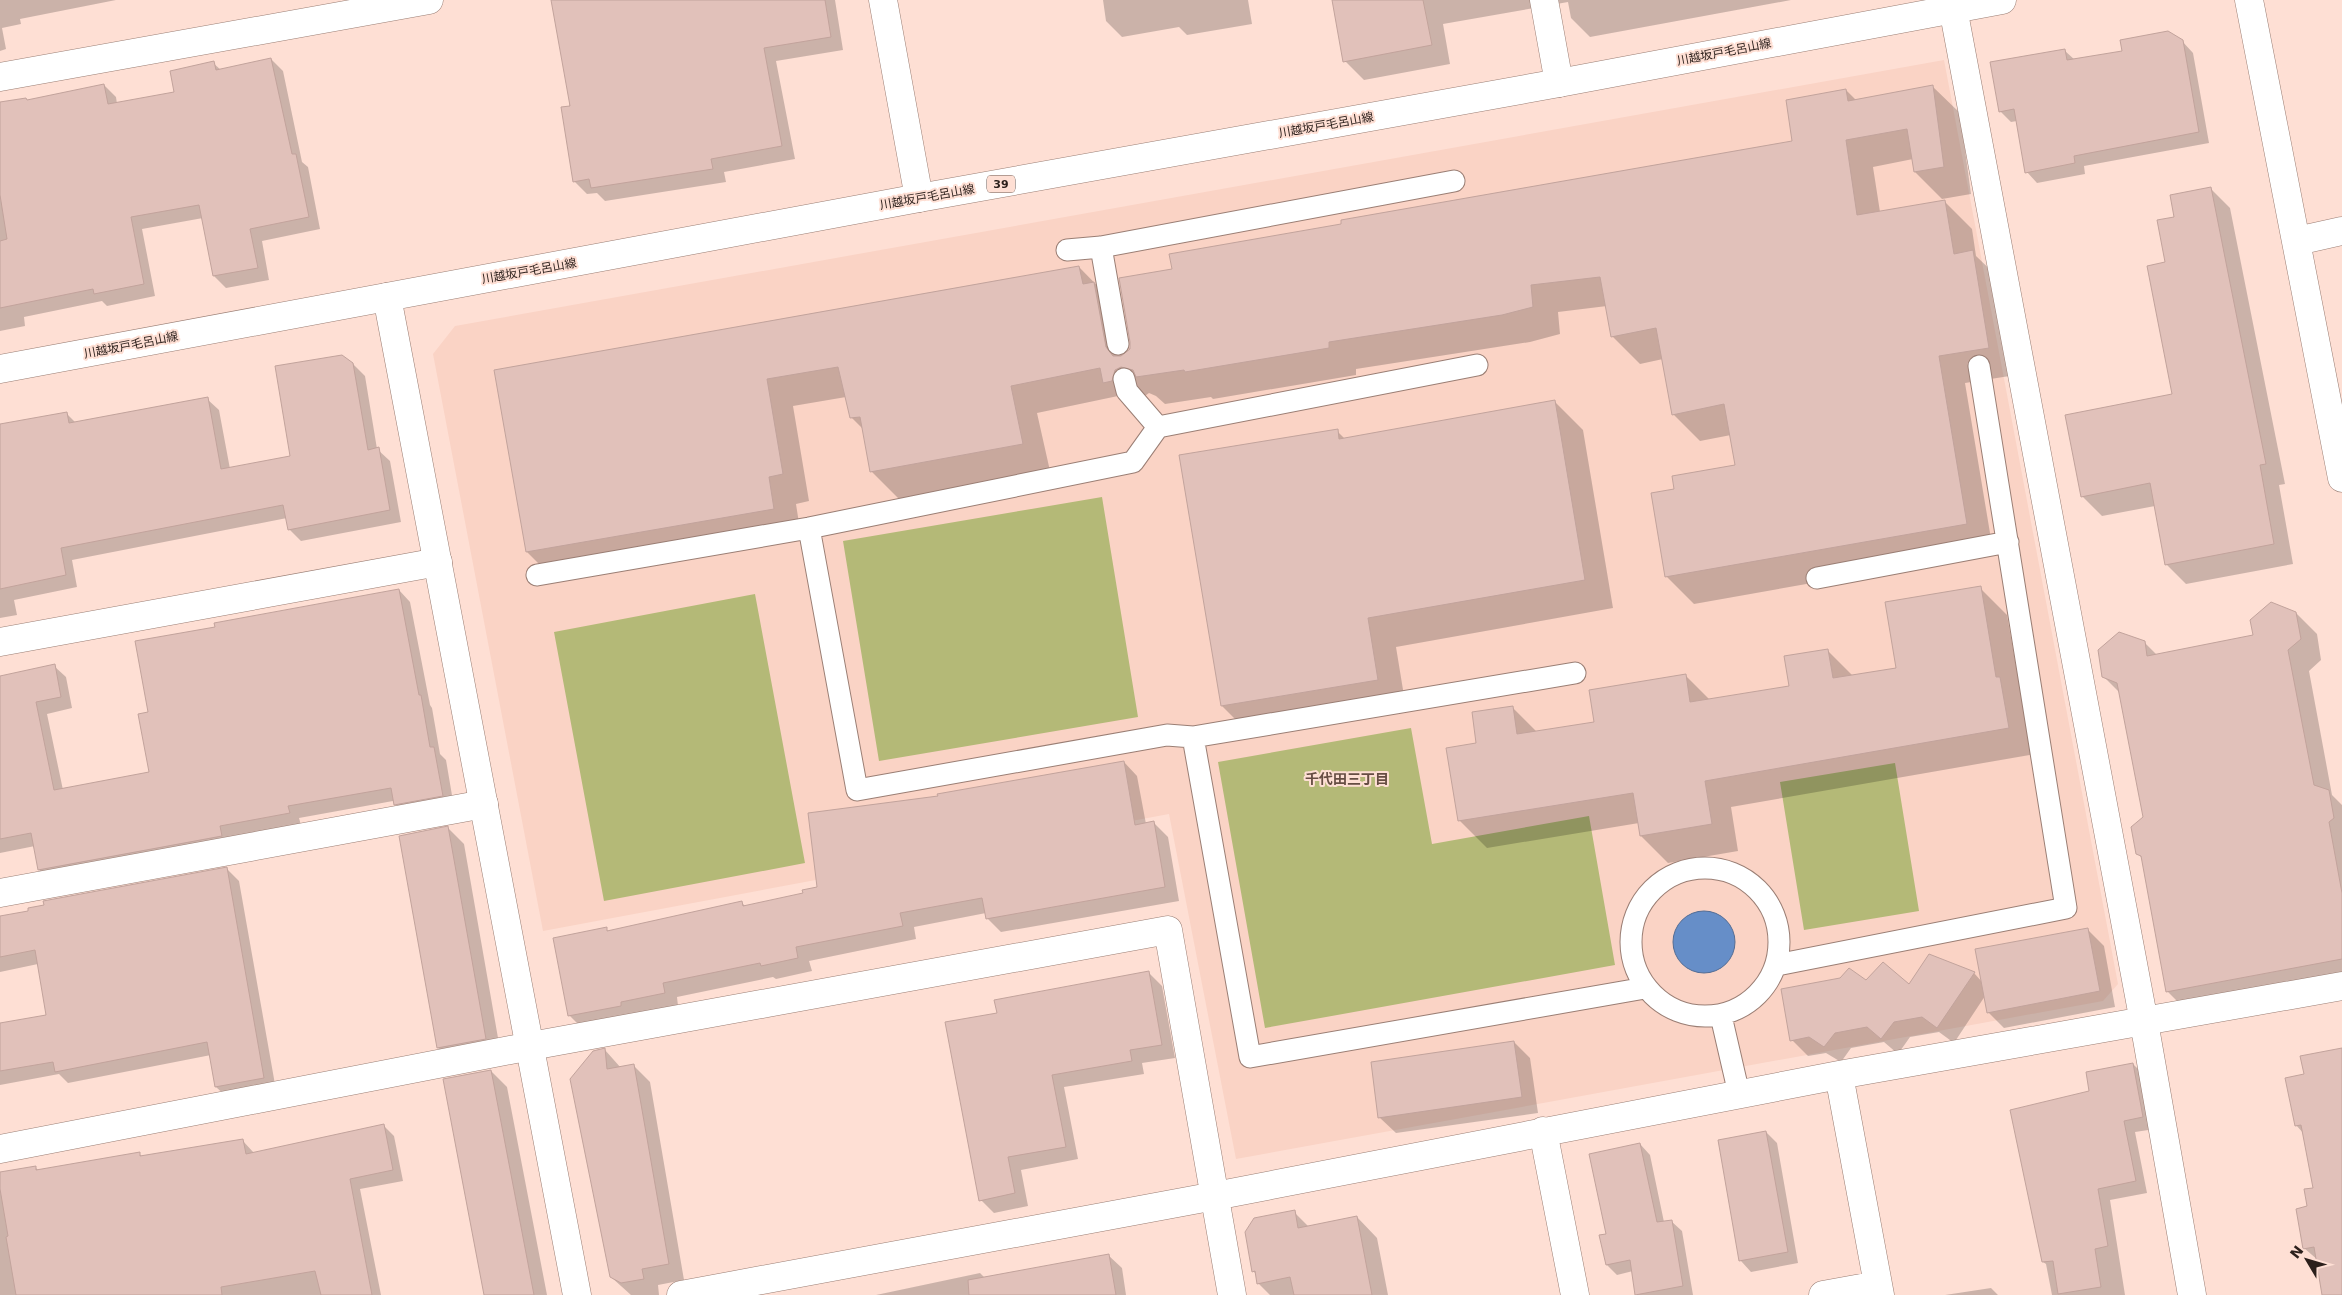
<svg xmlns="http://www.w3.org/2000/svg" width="2342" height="1295" viewBox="0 0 2342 1295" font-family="'DejaVu Sans','Noto Sans JP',sans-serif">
	<rect width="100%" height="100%" fill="#fedfd4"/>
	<path fill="#fad3c5" d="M 1944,60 L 2118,984 L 2103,1001 L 1236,1159 L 1169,814 L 543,931 L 433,354 L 455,326 Z"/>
	<path fill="#b4b977" d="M 1102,497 L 1138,717 L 879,761 L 843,541 Z
		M 755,594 L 805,863 L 604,901 L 554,632 Z
		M 1411,728 L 1432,844 L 1589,816 L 1615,965 L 1265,1028 L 1218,762 Z
		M 1895,763 L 1919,911 L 1804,930 L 1780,782 Z"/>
	<path fill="#668ec8" stroke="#546d94" d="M1673 942a31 31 0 1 1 62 0a31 31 0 1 1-62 0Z"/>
	<path fill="#0003" fill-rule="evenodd" d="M 0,0 L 116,0 L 20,19 L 21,24 L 2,28 L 6,49 L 0,51 Z
		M 563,0 L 835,0 L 843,50 L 776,61 L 795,159 L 724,172 L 726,182 L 605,201 L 597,193 L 587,194 L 574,181 Z
		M 1103,0 L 1248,0 L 1252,24 L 1187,35 L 1179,27 L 1122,37 L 1106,21 Z
		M 1334,0 L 1791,0 L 1590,37 L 1571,18 L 1568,2 L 1443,24 L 1450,64 L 1364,80 L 1345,61 Z
		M 2182,41 L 2193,53 L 2209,143 L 2084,166 L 2085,174 L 2037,183 L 2027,172 L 2017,121 L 2011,122 L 2000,111 L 2065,51 L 2075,60 Z
		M 271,59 L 283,71 L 302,162 L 308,167 L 320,229 L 262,241 L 269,280 L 226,288 L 214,276 L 203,218 L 142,229 L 155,296 L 107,306 L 102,301 L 24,317 L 25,326 L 0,331 L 0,104 L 28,101 L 104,85 L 116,97 L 117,104 L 176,93 L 213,63 L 221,70 Z
		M 1932,86 L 1960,113 L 1971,194 L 1942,199 L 1972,229 L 1976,256 L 2000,279 L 2016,375 L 1965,383 L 1993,551 L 1694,604 L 1666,576 L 1675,490 L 1737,466 L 1731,435 L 1700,441 L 1673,414 L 1663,359 L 1640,364 L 1612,336 L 1607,306 L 1558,312 L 1560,334 L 1530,342 L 1356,369 L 1356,375 L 1213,399 L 1211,397 L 1165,404 L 1156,396 L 1149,393 L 1142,398 L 1131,409 L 1118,396 L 1037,413 L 1050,471 L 899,499 L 872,472 L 864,430 L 851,417 L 846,397 L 793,406 L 809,501 L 796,504 L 801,536 L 554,579 L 527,552 L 496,371 L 1079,267 L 1121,310 L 1128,351 L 1173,270 L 1794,142 L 1846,90 L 1856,100 ZM 1913,159 L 1915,172 L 1944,201 L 1880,212 L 1873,167 Z
		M 2210,188 L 2230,208 L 2285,484 L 2279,485 L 2293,564 L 2186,584 L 2166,564 L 2155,506 L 2102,516 L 2082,496 L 2174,395 L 2166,263 L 2175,218 Z
		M 353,364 L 365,376 L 377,449 L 390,461 L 401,522 L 301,541 L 289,529 L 287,518 L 72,560 L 77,587 L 14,600 L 17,615 L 0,618 L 0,425 L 67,414 L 76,423 L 207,399 L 219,410 L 230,469 L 291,457 Z
		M 1554,401 L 1583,430 L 1613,608 L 1396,647 L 1406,708 L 1250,734 L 1222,706 L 1337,431 L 1345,439 Z
		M 1980,588 L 2007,615 L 2022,700 L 2027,705 L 2035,754 L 1731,807 L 1738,851 L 1668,863 L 1641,836 L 1639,823 L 1487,848 L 1460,821 L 1448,749 L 1478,744 L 1512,707 L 1537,732 L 1596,723 L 1685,675 L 1710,700 L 1791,687 L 1827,650 L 1853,676 L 1898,669 Z
		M 399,590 L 410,602 L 430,705 L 432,708 L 440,754 L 446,760 L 454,807 L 406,816 L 393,801 L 299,818 L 301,825 L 51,881 L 39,870 L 35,846 L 0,853 L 0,677 L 54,666 L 66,677 L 72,708 L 47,714 L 63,790 L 150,773 L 150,713 L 216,628 Z
		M 2296,613 L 2317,634 L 2321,660 L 2309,671 L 2332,795 L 2342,805 L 2342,983 L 2188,1012 L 2167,991 L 2143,859 L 2137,853 L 2144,817 L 2121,694 L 2104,677 L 2144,642 L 2157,655 L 2254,636 Z
		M 1124,762 L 1137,776 L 1146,824 L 1154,823 L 1168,837 L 1179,901 L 1001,932 L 987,918 L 986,913 L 914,927 L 916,939 L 809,961 L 812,971 L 776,979 L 773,977 L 677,997 L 678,1006 L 583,1029 L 569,1015 L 606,929 L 609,932 L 741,902 L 746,907 L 804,894 L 819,888 L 939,797 Z
		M 448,828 L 464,844 L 501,1055 L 453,1063 L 437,1047 Z
		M 227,869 L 239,881 L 276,1090 L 229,1099 L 216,1087 L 211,1055 L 68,1083 L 59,1074 L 0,1085 L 0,1024 L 47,1016 L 38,964 L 0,972 L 0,918 Z
		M 2088,930 L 2104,946 L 2115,1007 L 2004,1028 L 1988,1012 L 1985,996 L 1954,1043 L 1939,1032 L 1910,1037 L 1898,1054 L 1884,1042 L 1851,1048 L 1841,1062 L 1826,1053 L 1808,1056 L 1792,1040 L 1866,982 L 1909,986 L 1974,973 L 1983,983 Z
		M 1149,973 L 1162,986 L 1175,1058 L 1142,1063 L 1144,1074 L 1064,1087 L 1078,1159 L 1021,1170 L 1028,1206 L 994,1213 L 981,1200 L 998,1014 Z
		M 1514,1042 L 1530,1058 L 1538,1113 L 1396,1133 L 1379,1117 Z
		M 2342,1049 L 2342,1281 L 2304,1248 L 2308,1207 L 2315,1189 L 2304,1134 L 2296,1125 L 2305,1075 Z
		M 605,1050 L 621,1068 L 634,1066 L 650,1082 L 684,1280 L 658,1285 L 659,1295 L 631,1295 L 611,1277 Z
		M 2133,1064 L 2145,1076 L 2155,1129 L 2135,1132 L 2147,1193 L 2110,1200 L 2125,1295 L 2052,1295 L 2046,1264 L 2043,1262 L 2091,1092 Z
		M 491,1071 L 507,1087 L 547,1295 L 485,1295 Z
		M 383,1125 L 394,1136 L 403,1181 L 360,1189 L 381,1295 L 0,1295 L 0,1173 L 35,1167 L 39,1171 L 139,1153 L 142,1157 L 243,1141 L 254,1153 Z
		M 1766,1132 L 1777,1143 L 1798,1263 L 1751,1272 L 1741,1261 L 1719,1141 Z
		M 1640,1144 L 1650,1155 L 1664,1222 L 1671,1221 L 1682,1231 L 1693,1295 L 1637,1295 L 1633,1271 L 1617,1275 L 1607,1265 L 1607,1235 Z
		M 1294,1212 L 1309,1227 L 1357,1217 L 1377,1238 L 1388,1295 L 1270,1295 L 1258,1283 L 1257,1275 L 1253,1271 Z
		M 1108,1255 L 1122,1268 L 1126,1295 L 876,1295 L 980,1273 L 985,1278 Z
		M 1991,1288 L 1998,1295 L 1945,1295 Z"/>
	<path fill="#e1c1ba" stroke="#c2a39c" d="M 551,0 L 825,0 L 831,37 L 764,48 L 782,146 L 711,159 L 713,169 L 591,188 L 589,179 L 573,182 L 561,107 L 570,106 Z
		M 1332,0 L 1423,0 L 1432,45 L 1343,62 Z
		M 2168,31 L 2183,40 L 2199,132 L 2074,156 L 2075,163 L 2025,173 L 2014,109 L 1999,112 L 1990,62 L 2065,49 L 2067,60 L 2122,51 L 2120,40 Z
		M 271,58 L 292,154 L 296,154 L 309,217 L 250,229 L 258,268 L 213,276 L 199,205 L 131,217 L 144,284 L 94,294 L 93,289 L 0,308 L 0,241 L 7,239 L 0,195 L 0,102 L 26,98 L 27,100 L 104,84 L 108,104 L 174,92 L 170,71 L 214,61 L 216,70 Z
		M 1933,85 L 1944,167 L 1914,172 L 1907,129 L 1846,140 L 1857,215 L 1945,200 L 1954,254 L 1973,250 L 1989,348 L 1939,356 L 1967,524 L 1665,577 L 1651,493 L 1674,489 L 1672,476 L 1735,465 L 1724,404 L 1672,415 L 1656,328 L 1611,337 L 1600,277 L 1531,285 L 1533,307 L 1502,315 L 1329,342 L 1329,348 L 1185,372 L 1184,370 L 1136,377 L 1133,370 L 1121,367 L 1115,370 L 1112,381 L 1103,383 L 1100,368 L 1011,386 L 1023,444 L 870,472 L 860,417 L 850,418 L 838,367 L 767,379 L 783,474 L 769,477 L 774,509 L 526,552 L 494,370 L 1079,266 L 1083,284 L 1094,282 L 1106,347 L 1113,356 L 1121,356 L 1130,349 L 1130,342 L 1119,278 L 1172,269 L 1169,254 L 1341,224 L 1341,220 L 1792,141 L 1786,100 L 1846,89 L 1848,101 Z
		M 2211,187 L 2266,464 L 2260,465 L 2274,544 L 2165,565 L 2150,483 L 2081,497 L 2065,415 L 2172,394 L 2147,266 L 2165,262 L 2157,220 L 2174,217 L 2170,195 Z
		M 342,355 L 353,363 L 368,450 L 379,447 L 390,510 L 288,530 L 283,505 L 61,548 L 66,575 L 0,589 L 0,424 L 67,412 L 69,423 L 208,397 L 221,469 L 290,456 L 275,366 Z
		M 1555,400 L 1585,580 L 1368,618 L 1378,680 L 1221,706 L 1179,455 L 1338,429 L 1339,439 Z
		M 1981,586 L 1996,677 L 2000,677 L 2009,728 L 1705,781 L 1712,824 L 1640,836 L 1633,793 L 1458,821 L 1446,748 L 1476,743 L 1472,712 L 1513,706 L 1517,734 L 1594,722 L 1589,690 L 1686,674 L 1690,702 L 1789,686 L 1784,656 L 1828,649 L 1833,678 L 1896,668 L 1885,602 Z
		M 399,589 L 419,695 L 421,695 L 430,747 L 434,747 L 443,796 L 394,805 L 391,788 L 288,806 L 290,813 L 220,826 L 222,836 L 38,870 L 31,833 L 0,839 L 0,676 L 55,664 L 61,697 L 36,702 L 54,790 L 149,772 L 138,714 L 148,712 L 135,641 L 215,627 L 214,623 Z
		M 2271,602 L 2296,612 L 2301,639 L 2288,650 L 2314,785 L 2329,790 L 2334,818 L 2329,822 L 2342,893 L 2342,959 L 2166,992 L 2141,856 L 2136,854 L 2131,827 L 2143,817 L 2117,683 L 2102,677 L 2098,650 L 2119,632 L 2145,641 L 2147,656 L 2253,635 L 2250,620 Z
		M 1124,761 L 1135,825 L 1154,821 L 1165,887 L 986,919 L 982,898 L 900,913 L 903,926 L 796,947 L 798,958 L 761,966 L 760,963 L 663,983 L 665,993 L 621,1002 L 621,1006 L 568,1016 L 553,938 L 607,927 L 607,931 L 742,901 L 743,906 L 803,893 L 802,890 L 817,887 L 808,813 L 938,796 L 937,794 Z
		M 448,826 L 486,1039 L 437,1048 L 399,836 Z
		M 227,867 L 264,1078 L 215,1087 L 207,1042 L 55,1072 L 53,1062 L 0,1071 L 0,1023 L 46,1015 L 35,950 L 0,957 L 0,916 L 28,911 L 28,908 L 44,905 L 43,901 Z
		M 2088,928 L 2100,991 L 1987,1013 L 1975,949 Z
		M 1929,954 L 1975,972 L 1937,1028 L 1922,1017 L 1894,1022 L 1881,1039 L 1867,1027 L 1835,1033 L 1824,1047 L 1809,1037 L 1790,1041 L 1781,989 L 1840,978 L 1849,968 L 1866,980 L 1883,962 L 1909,984 Z
		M 1149,971 L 1162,1045 L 1130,1050 L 1132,1061 L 1052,1075 L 1066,1147 L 1008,1157 L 1015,1193 L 979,1201 L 945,1022 L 997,1013 L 994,1000 Z
		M 1514,1041 L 1522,1097 L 1378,1118 L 1371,1062 Z
		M 605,1048 L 607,1069 L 634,1064 L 669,1264 L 642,1269 L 644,1279 L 621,1283 L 610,1277 L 570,1079 L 593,1051 Z
		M 2342,1048 L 2342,1295 L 2322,1295 L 2314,1247 L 2303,1249 L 2296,1209 L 2307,1206 L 2304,1189 L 2313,1188 L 2301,1125 L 2295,1126 L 2285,1078 L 2304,1074 L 2300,1056 Z
		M 2133,1063 L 2143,1117 L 2124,1121 L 2136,1181 L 2098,1189 L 2108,1246 L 2095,1249 L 2101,1287 L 2058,1294 L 2053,1261 L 2042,1262 L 2010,1110 L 2089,1091 L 2086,1072 Z
		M 491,1070 L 493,1080 L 534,1295 L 484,1295 L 443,1079 Z
		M 384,1124 L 393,1170 L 350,1179 L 372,1295 L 321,1295 L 315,1271 L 221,1287 L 222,1295 L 16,1295 L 6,1237 L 8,1236 L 0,1189 L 0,1172 L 36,1166 L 36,1170 L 140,1152 L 140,1156 L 243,1139 L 246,1154 Z
		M 1766,1131 L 1788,1252 L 1739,1261 L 1718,1140 Z
		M 1640,1143 L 1657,1222 L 1672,1220 L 1683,1286 L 1635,1295 L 1630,1260 L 1606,1265 L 1599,1235 L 1606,1234 L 1589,1154 Z
		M 1295,1210 L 1298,1228 L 1357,1216 L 1372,1295 L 1294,1295 L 1290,1277 L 1257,1284 L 1255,1271 L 1252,1272 L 1245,1232 L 1254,1218 Z
		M 1109,1254 L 1116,1295 L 969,1295 L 968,1280 Z"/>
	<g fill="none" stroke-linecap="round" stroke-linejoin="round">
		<defs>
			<path id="lane" d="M 1101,247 L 1118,344
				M 1067,250 L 1101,247 L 1454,181
				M 1124,379 L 1127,391 L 1158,427
				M 809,528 L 857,790 L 1167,735 L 1193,737 L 1575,673
				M 537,575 L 809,528 L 1133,462 L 1158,427 L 1477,365
				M 1817,578 L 2008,542
				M 1193,737 L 1250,1057 L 1645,988
				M1631 942a74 74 0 1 1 148 0a74 74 0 1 1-148 0Z
				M 1777,965 L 2066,908 L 1979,366
				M 1721,1016 L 1739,1094"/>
			<path id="street" d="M 883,0 L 919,198
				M 1544,0 L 1559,83
				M 1953,8 L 2144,1022 L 2192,1295
				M 0,77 L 429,0
				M 2297,241 L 2342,231
				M 0,642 L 438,562
				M 0,893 L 484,804
				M 1839,1075 L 1880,1295
				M 1543,1131 L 1575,1295
				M 0,1149 L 531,1046 L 1168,930 L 1232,1295
				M 681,1295 L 1215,1196 L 1839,1075 L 2342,986
				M 1823,1295 L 1878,1285"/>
			<path id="secondary" d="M 2249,0 L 2342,478
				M 387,297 L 577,1295"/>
			<path id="primary" d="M 0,369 L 919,198 L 1559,83 L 2002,0"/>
		</defs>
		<use href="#lane" stroke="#9a7e74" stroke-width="23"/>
		<use href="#street" stroke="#9a7e74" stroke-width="29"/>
		<use href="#secondary" stroke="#9a7e74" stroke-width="29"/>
		<use href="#primary" stroke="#9a7e74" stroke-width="29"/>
		<use href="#lane" stroke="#fff" stroke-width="21"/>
		<use href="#street" stroke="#fff" stroke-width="28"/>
		<use href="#secondary" stroke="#fff" stroke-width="28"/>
		<use href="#primary" stroke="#fff" stroke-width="28"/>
	</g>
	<g text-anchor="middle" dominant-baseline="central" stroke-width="4" stroke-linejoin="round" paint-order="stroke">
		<rect fill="#fedfd4" stroke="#6a5952" stroke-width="1" x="987" y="175.5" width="28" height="17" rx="4"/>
		<g font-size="11" font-weight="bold" fill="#2b1f1b">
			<text x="1001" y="184">39</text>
		</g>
		<g font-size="12" fill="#2b1f1b" stroke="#fedfd4">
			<text transform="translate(1724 52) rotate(-11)">川越坂戸毛呂山線</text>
			<text transform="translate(1326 125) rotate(-10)">川越坂戸毛呂山線</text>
			<text transform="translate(927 197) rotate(-10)">川越坂戸毛呂山線</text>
			<text transform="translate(529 271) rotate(-10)">川越坂戸毛呂山線</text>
			<text transform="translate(131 345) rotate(-11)">川越坂戸毛呂山線</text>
		</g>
		<g font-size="14" font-weight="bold" fill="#664d43" stroke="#fedfd4">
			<text x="1347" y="779">千代田三丁目</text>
		</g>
	</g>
	<g transform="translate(2307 1260) rotate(308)" stroke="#fedfd4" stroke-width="4" paint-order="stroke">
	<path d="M0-4L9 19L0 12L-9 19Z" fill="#2b1f1b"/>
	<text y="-8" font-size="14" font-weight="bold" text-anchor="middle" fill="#2b1f1b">N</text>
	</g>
</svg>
